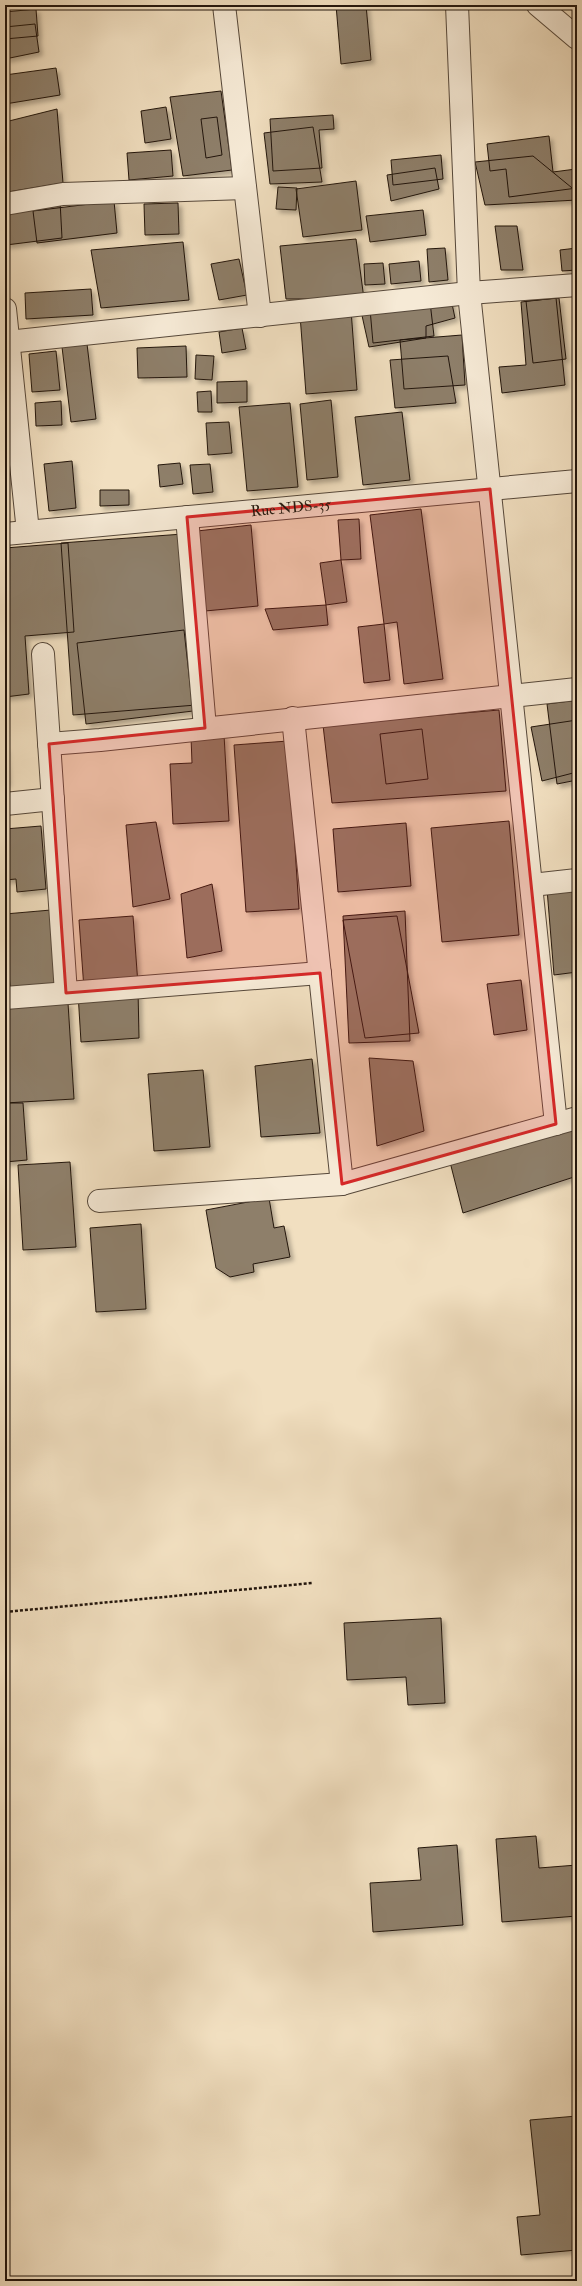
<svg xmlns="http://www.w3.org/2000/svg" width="582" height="2286" viewBox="0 0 582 2286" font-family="'IM FELL Double Pica',serif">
	<defs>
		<filter id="shadow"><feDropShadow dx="3.5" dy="3.5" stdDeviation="2" flood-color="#0004"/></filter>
	</defs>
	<rect width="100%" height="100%" fill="#f1dfc0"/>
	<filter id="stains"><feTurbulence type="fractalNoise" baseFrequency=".005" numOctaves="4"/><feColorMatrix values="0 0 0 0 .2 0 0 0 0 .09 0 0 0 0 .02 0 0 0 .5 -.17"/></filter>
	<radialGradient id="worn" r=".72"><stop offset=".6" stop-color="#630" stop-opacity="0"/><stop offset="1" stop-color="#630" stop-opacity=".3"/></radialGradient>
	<path fill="#8e7f6a" stroke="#23160d" filter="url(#shadow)" d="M 336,5 L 366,5 L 371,60 L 341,64 Z
		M 36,9 L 38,36 L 5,39 L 5,12 Z
		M 35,24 L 39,52 L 5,59 L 5,27 Z
		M 56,68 L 60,95 L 5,104 L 5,75 Z
		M 221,91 L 232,170 L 183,176 L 170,97 Z
		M 166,107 L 171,139 L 145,143 L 141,111 Z
		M 57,109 L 63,183 L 8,192 L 5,122 Z
		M 333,115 L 334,129 L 319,130 L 322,168 L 273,171 L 270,119 Z
		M 217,117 L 222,155 L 206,158 L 201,119 Z
		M 313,127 L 322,182 L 270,184 L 264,133 Z
		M 549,136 L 553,172 L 576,169 L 577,188 L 509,197 L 506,169 L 490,171 L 487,144 Z
		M 171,150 L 173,176 L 129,180 L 127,153 Z
		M 441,155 L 443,179 L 393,185 L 391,160 Z
		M 533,156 L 577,192 L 577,200 L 485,205 L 475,162 Z
		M 435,168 L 439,189 L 391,201 L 387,175 Z
		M 356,181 L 362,230 L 303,237 L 296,189 Z
		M 278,187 L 297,188 L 296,210 L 276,209 Z
		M 60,201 L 62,238 L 6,245 L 5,211 Z
		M 114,201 L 117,233 L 37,243 L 33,211 Z
		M 178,203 L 179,234 L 145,235 L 144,204 Z
		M 423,210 L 426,235 L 370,242 L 366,216 Z
		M 495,226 L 517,226 L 523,270 L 501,270 Z
		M 356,239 L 364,299 L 286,299 L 280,246 Z
		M 183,242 L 189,300 L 101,308 L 91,250 Z
		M 445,248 L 448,280 L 429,282 L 427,249 Z
		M 577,248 L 577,270 L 562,271 L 560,250 Z
		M 239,259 L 247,295 L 219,300 L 211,264 Z
		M 419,261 L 421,281 L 391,284 L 389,264 Z
		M 383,263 L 385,284 L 365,285 L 364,264 Z
		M 91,289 L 93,315 L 26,319 L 25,293 Z
		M 556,298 L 565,385 L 502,393 L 499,367 L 526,365 L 521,302 Z
		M 559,298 L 566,359 L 533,363 L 526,301 Z
		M 451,299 L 455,318 L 426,326 L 426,338 L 369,347 L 361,311 Z
		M 430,302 L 434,336 L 373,343 L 370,309 Z
		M 351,310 L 357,390 L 306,394 L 300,315 Z
		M 242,328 L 246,349 L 222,353 L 219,332 Z
		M 462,335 L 465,385 L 404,389 L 400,340 Z
		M 87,344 L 96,419 L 71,422 L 62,347 Z
		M 186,346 L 187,377 L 138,378 L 137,348 Z
		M 56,351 L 60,390 L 32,392 L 29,354 Z
		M 196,355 L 214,356 L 212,380 L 195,379 Z
		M 448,356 L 456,403 L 395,408 L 390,360 Z
		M 247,381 L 247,402 L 217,403 L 217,382 Z
		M 211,391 L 212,412 L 198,412 L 197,392 Z
		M 331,400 L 338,477 L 307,480 L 300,404 Z
		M 61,401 L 62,425 L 36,426 L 35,403 Z
		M 290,403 L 298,487 L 247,491 L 239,407 Z
		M 402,412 L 410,480 L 363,485 L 355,417 Z
		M 229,422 L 232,453 L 208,455 L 206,423 Z
		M 72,461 L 76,508 L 49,511 L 44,464 Z
		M 180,463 L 183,484 L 160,487 L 158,465 Z
		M 210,464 L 213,492 L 193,494 L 190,465 Z
		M 100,490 L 129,490 L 129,505 L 100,506 Z
		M 421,509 L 443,679 L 404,684 L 397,622 L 384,624 L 370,515 Z
		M 359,519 L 361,559 L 341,560 L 338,520 Z
		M 251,525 L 258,606 L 205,611 L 197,531 Z
		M 183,534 L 196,705 L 73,715 L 61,543 Z
		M 68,543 L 74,632 L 25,636 L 29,694 L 5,697 L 5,548 Z
		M 341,560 L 347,602 L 326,605 L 320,563 Z
		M 326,605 L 328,625 L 273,630 L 265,609 Z
		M 384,624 L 390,680 L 364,683 L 358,627 Z
		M 184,630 L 193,711 L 86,724 L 77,643 Z
		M 577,700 L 577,780 L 557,784 L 547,704 Z
		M 499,710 L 506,791 L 332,803 L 323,725 Z
		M 577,720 L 577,772 L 542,781 L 531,727 Z
		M 422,729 L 428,779 L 386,784 L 380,734 Z
		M 224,735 L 229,821 L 173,824 L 170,764 L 192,763 L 191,737 Z
		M 288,741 L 299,909 L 246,912 L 234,745 Z
		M 5,748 L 7,783 L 5,783 Z
		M 509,821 L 519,935 L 442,942 L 431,828 Z
		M 156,822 L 170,899 L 133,907 L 126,825 Z
		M 406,823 L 411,886 L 338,892 L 333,829 Z
		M 41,826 L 46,889 L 17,892 L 16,879 L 5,880 L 5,829 Z
		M 212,884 L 222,951 L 187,958 L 181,894 Z
		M 577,886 L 577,972 L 554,975 L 547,889 Z
		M 51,910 L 58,983 L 10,987 L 5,914 Z
		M 405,911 L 410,1041 L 349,1043 L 343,916 Z
		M 133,916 L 138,985 L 84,989 L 79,920 Z
		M 397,916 L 419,1033 L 365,1038 L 343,920 Z
		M 521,980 L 527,1030 L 494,1035 L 487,984 Z
		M 138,990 L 139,1038 L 81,1042 L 78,993 Z
		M 68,1003 L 74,1099 L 5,1103 L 5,1007 Z
		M 369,1058 L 413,1061 L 424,1131 L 377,1146 Z
		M 312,1059 L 320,1133 L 261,1137 L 255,1066 Z
		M 203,1070 L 210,1147 L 154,1151 L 148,1074 Z
		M 5,1103 L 23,1103 L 27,1160 L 5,1162 Z
		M 577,1128 L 577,1176 L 463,1213 L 450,1162 Z
		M 70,1162 L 76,1247 L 23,1250 L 18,1165 Z
		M 269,1198 L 274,1228 L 284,1226 L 290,1257 L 253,1264 L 254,1272 L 230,1277 L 216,1268 L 206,1210 Z
		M 141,1224 L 146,1309 L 96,1312 L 90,1228 Z
		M 441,1618 L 445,1703 L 408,1705 L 406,1677 L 347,1680 L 344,1623 Z
		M 536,1836 L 539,1868 L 577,1865 L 577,1916 L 502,1922 L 496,1839 Z
		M 457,1845 L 463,1925 L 373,1932 L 370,1883 L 421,1880 L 418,1848 Z
		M 577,2116 L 577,2250 L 521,2255 L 517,2217 L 540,2215 L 530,2120 Z"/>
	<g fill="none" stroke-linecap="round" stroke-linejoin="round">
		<defs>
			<g id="minor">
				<path d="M 224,5 L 260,316"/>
				<path d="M 457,5 L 469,293 L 556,1124"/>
				<path d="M 5,204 L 63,194 L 245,188"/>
				<path d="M 5,309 L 28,532"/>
				<path d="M 8,342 L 469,293 L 577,285"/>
				<path d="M 187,517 L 205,728"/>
				<path id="s1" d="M 5,534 L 577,481"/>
				<path d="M 43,654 L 66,993"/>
				<path d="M 293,718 L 342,1184"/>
				<path d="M 49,744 L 100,740 L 577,689"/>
				<path d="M 5,804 L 53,799"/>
				<path d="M 532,885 L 577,880"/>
				<path d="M 5,998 L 320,973"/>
				<path d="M 99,1201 L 342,1184 L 577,1118"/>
			</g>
			<path id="tertiary" d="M 538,5 L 577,38"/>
		</defs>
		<use href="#minor" stroke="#56483a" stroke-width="24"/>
		<use href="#tertiary" stroke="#56483a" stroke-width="24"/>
		<path stroke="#23160d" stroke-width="2.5" stroke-dasharray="3 2" stroke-linecap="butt" d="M 5,1612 L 312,1583"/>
		<use href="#minor" stroke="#f6ead6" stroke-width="22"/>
		<use href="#tertiary" stroke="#f6ead6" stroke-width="22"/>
	</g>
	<path fill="#d62828" fill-opacity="0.2" stroke="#d62828" stroke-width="3" stroke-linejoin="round" d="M 490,489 L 556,1124 L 342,1184 L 320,973 L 66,993 L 49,744 L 205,728 L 187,517 Z"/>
	<g text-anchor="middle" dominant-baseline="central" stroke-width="3.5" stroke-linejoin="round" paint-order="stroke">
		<g font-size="15" fill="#23160d" stroke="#f6ead6">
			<text stroke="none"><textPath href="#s1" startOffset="287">Rue NDS-35</textPath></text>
		</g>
	</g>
	<rect width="582" height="2286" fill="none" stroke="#f1dfc0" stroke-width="20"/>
	<rect x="6" y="6" width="570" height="2274" fill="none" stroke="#23160d" stroke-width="2"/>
	<rect x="10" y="10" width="562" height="2266" fill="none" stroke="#23160d"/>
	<rect width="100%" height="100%" filter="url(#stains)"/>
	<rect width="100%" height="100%" fill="url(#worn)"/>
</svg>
